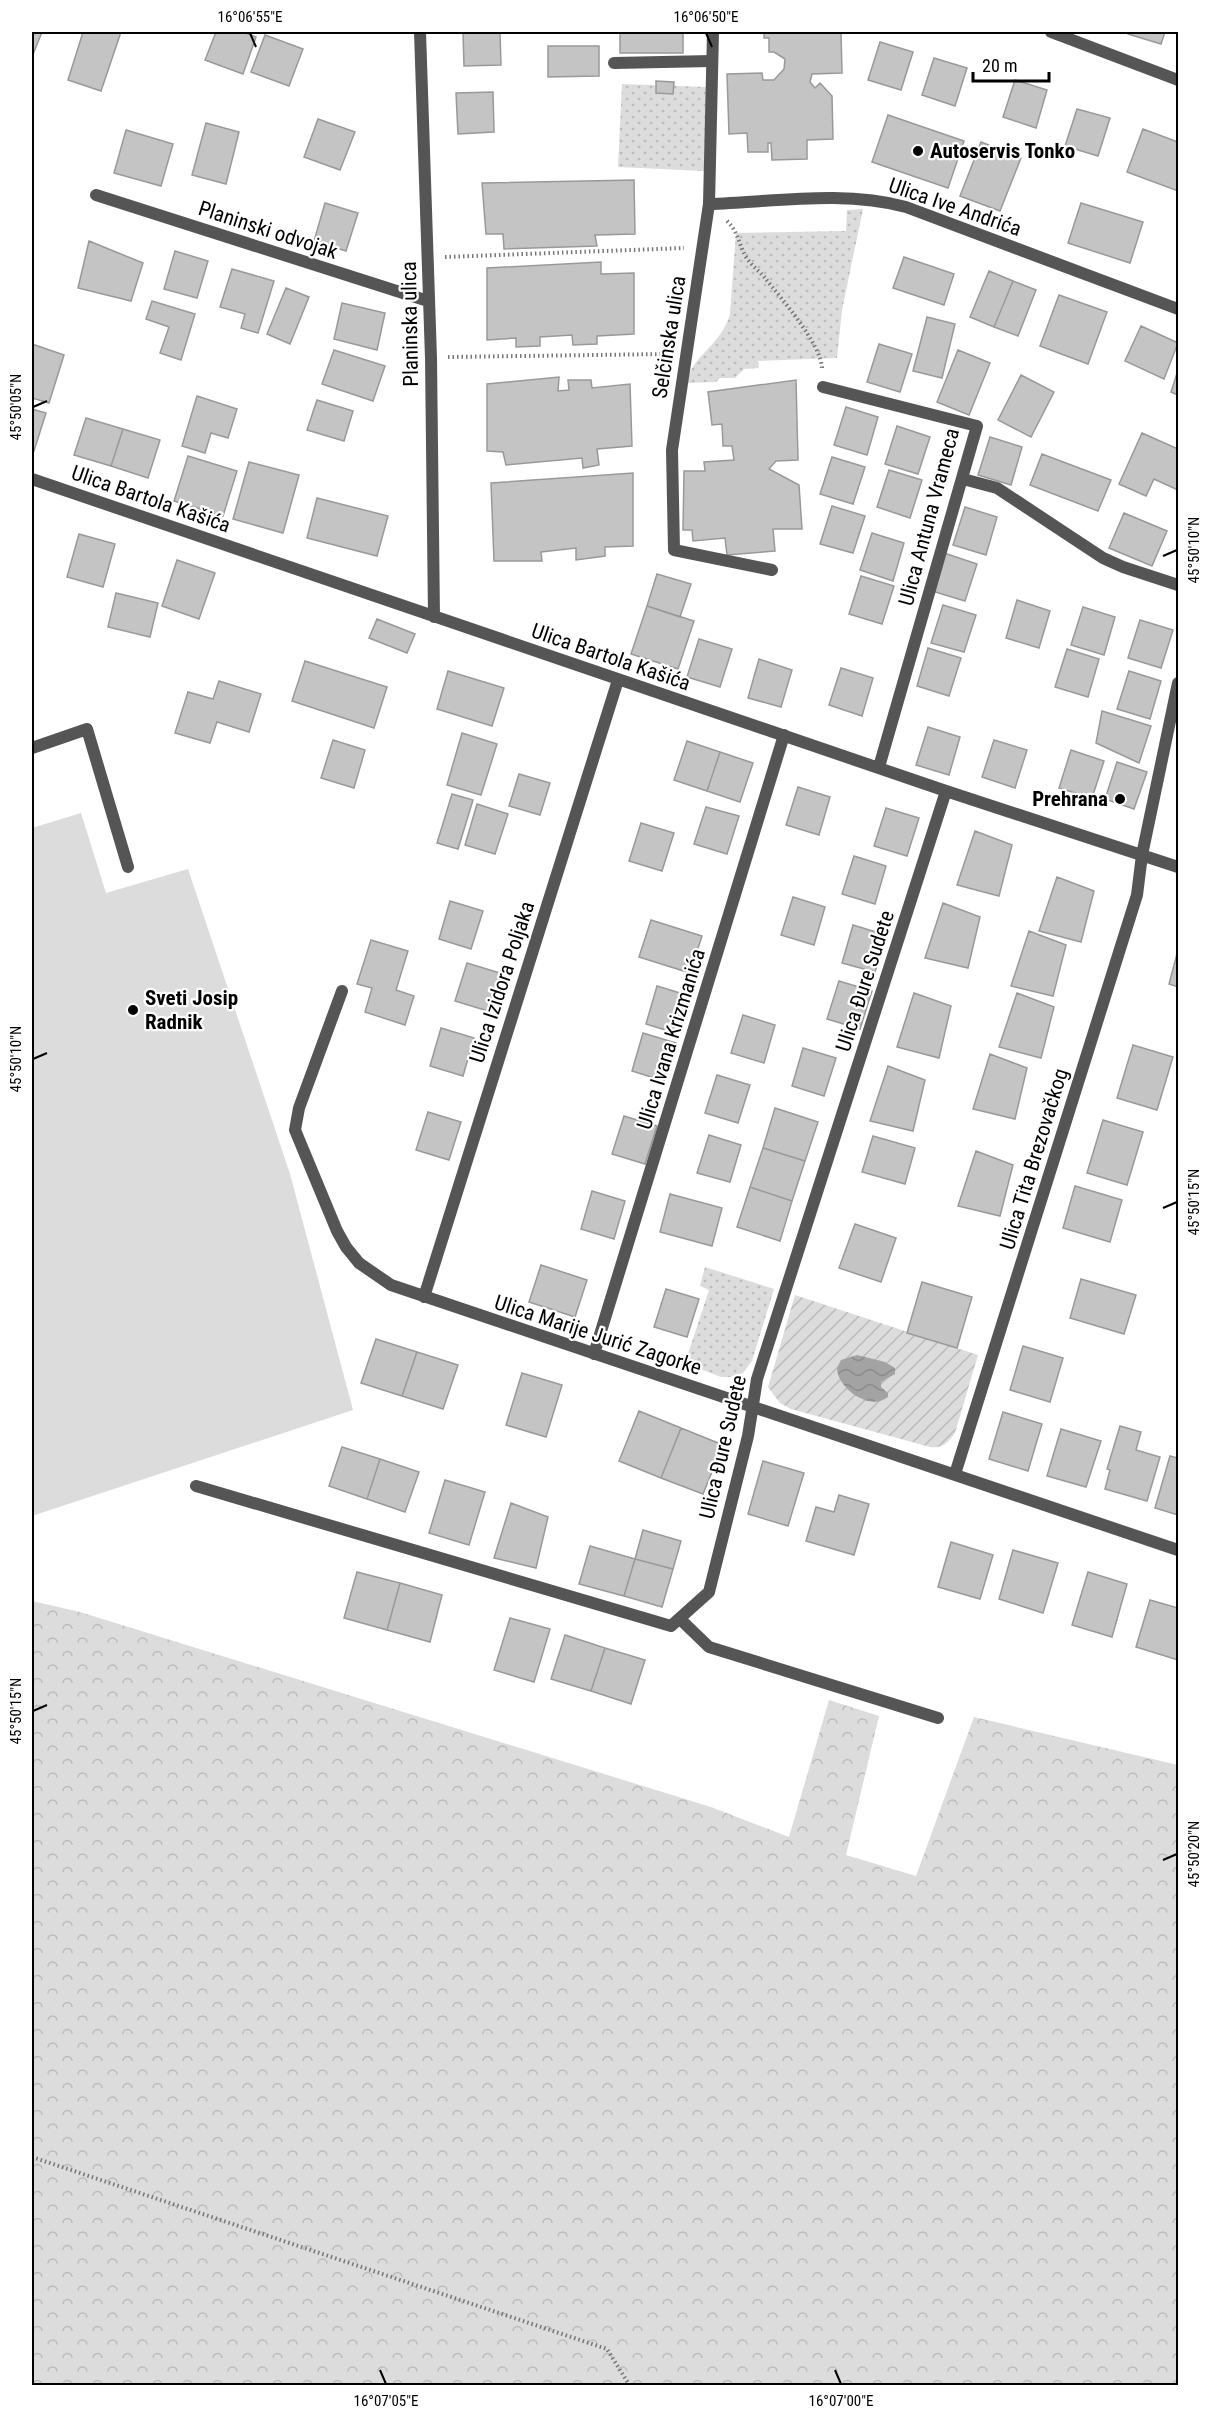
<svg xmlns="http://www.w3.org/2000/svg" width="1210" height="2417" viewBox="0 0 1210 2417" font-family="'Roboto Condensed',sans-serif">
	<defs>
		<pattern id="grass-dots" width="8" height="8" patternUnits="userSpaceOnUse" patternTransform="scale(1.5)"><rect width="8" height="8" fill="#dcdcdc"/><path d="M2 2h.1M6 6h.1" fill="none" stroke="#bbb" stroke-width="1.8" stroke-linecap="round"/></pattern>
		<pattern id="forest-crowns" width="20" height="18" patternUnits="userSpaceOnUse" patternTransform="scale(1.5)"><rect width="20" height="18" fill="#dcdcdc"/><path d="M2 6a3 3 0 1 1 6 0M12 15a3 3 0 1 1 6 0" fill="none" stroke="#bbb"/></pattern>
		<pattern id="garden-furrows" width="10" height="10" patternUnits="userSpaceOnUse" patternTransform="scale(1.5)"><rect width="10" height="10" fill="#dcdcdc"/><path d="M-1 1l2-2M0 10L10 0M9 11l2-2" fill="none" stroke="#bbb"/></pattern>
		<pattern id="water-waves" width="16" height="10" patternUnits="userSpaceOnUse" patternTransform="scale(1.5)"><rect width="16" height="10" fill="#a3a3a3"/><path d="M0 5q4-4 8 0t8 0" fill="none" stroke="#8b8b8b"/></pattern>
	</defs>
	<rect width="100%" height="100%" fill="#fff"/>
	<path fill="url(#grass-dots)" d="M 622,84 L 707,87 L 704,171 L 618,167 Z
		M 863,209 L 842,310 L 837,358 L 758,361 L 759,368 L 744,369 L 735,378 L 720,378 L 716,382 L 686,383 C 693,354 721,346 730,314 L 736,233 L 846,231 L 847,210 Z
		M 705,1267 L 774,1289 L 752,1361 L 743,1373 L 730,1377 L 721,1377 L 685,1363 L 709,1290 L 700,1286 Z"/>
	<path fill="url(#forest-crowns)" d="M 32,1601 L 80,1612 L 711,1807 L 789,1837 L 829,1700 L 879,1716 L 846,1855 L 916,1876 L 974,1717 L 1178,1765 L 1178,2385 L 32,2385 Z"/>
	<path fill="url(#garden-furrows)" d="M 795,1295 L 978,1355 L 955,1433 C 948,1442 943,1449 930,1447 L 791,1409 L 780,1403 L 768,1387 Z"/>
	<path fill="#dcdcdc" d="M 81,813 L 106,893 L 188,869 L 290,1174 L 353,1410 L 32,1516 L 32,828 Z"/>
	<path fill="url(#water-waves)" d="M 857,1355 L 885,1362 L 895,1368 L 895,1374 L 881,1382 L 881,1387 L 888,1393 L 888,1397 C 870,1412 837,1388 837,1368 L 841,1360 Z"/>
	<path fill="#c4c4c4" stroke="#999" stroke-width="1.5" d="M 32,32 L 42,32 L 32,57 Z
		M 83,32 L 121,32 L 101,91 L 68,80 Z
		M 216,32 L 243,32 L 256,37 L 243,74 L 205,60 Z
		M 463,32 L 500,32 L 501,65 L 464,66 Z
		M 620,32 L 683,32 L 683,53 L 620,53 Z
		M 764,32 L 841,32 L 842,73 L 812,74 L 810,82 L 815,88 L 820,83 L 832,96 L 833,139 L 807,140 L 807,159 L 772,160 L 771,143 L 768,143 L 768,152 L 748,152 L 747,133 L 729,134 L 727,74 L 762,73 L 763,80 L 774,80 L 784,69 L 785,59 L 774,52 L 769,52 L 769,38 L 764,38 Z
		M 1129,32 L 1165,32 L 1161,44 L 1128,34 Z
		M 265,35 L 303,49 L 289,86 L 251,72 Z
		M 880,42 L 913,52 L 901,90 L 868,80 Z
		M 548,46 L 599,46 L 599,76 L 548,77 Z
		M 934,58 L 967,68 L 955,106 L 922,95 Z
		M 1015,80 L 1047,90 L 1036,128 L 1003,117 Z
		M 656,81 L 674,82 L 673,94 L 656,93 Z
		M 493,92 L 494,132 L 458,134 L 456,93 Z
		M 1077,109 L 1110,118 L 1098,156 L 1065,146 Z
		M 888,115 L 964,141 L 948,188 L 872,162 Z
		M 318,119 L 355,132 L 340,170 L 304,157 Z
		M 206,123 L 239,132 L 226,184 L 192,175 Z
		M 1143,129 L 1178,142 L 1178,191 L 1127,172 Z
		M 126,130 L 173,144 L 161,186 L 114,173 Z
		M 981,142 L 1021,158 L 1000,211 L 960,196 Z
		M 634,180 L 635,234 L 595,235 L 597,246 L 504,249 L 503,234 L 486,234 L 482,183 Z
		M 325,203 L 358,213 L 346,251 L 314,241 Z
		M 1081,203 L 1143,222 L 1130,263 L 1068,243 Z
		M 89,241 L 143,263 L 131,301 L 78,288 Z
		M 175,251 L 208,261 L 197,298 L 164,289 Z
		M 904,257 L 954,274 L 944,305 L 893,288 Z
		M 601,262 L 601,274 L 634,273 L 634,334 L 597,336 L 597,344 L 573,345 L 572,335 L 540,337 L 540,346 L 516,347 L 516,338 L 487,340 L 487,268 Z
		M 232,269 L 274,281 L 258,333 L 241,328 L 245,314 L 220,307 Z
		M 989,271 L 1013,281 L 994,327 L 970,317 Z
		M 1013,281 L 1036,290 L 1018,336 L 994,327 Z
		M 286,288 L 309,297 L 290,344 L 267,334 Z
		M 1059,295 L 1107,312 L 1088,364 L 1040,346 Z
		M 152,301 L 195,314 L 181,360 L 160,353 L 169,327 L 146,319 Z
		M 342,303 L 385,313 L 377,350 L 334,339 Z
		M 927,317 L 955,324 L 942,378 L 913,371 Z
		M 1141,326 L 1178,343 L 1164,379 L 1125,361 Z
		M 32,344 L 64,355 L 49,403 L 32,398 Z
		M 879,344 L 912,354 L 900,392 L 867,382 Z
		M 334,350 L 385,366 L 373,401 L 322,384 Z
		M 958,350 L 990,363 L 969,415 L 937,402 Z
		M 1178,370 L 1178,395 L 1171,392 Z
		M 1021,375 L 1054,392 L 1031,437 L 998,420 Z
		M 559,377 L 558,391 L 569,390 L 568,380 L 591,380 L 592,388 L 630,384 L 632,446 L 597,449 L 599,465 L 583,468 L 582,458 L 506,465 L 503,452 L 487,451 L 487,384 Z
		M 796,380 L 798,460 L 776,461 L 769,469 L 799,485 L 802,529 L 773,529 L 775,551 L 727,555 L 725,538 L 693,541 L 692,530 L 683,530 L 684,471 L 705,471 L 704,462 L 734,460 L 732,446 L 723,446 L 722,424 L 712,425 L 708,392 Z
		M 197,396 L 237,409 L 228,438 L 211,433 L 205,453 L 182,446 Z
		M 317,400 L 353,411 L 344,441 L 307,430 Z
		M 846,407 L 878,417 L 867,455 L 834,445 Z
		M 32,409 L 46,413 L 34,451 L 32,450 Z
		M 86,418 L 123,429 L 111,466 L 74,455 Z
		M 897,426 L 930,437 L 918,474 L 885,464 Z
		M 123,429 L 160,440 L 148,478 L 111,466 Z
		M 1142,433 L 1178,449 L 1178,490 L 1154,479 L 1146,496 L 1119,484 Z
		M 990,437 L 1022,447 L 1011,485 L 978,475 Z
		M 1042,454 L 1111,480 L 1098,511 L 1030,485 Z
		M 188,456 L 237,471 L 223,516 L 174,501 Z
		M 832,457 L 865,467 L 853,504 L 820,494 Z
		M 249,462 L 299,475 L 283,533 L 233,519 Z
		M 889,470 L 922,480 L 910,518 L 877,507 Z
		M 633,473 L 633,546 L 605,547 L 605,556 L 576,560 L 576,548 L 541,552 L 542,561 L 494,561 L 491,483 Z
		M 317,498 L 388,516 L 377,556 L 307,538 Z
		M 832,506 L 865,516 L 853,553 L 820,544 Z
		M 965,507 L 997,517 L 986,555 L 953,545 Z
		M 1124,513 L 1167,531 L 1152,566 L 1109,548 Z
		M 872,533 L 904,543 L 893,581 L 860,570 Z
		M 79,534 L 115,544 L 103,587 L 67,577 Z
		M 944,553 L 977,564 L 965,601 L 932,591 Z
		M 177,560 L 215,573 L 199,619 L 162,606 Z
		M 657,574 L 691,584 L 680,617 L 647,606 Z
		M 861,576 L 894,586 L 882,624 L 849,614 Z
		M 116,593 L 158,603 L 150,637 L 108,627 Z
		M 1017,600 L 1050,611 L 1039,648 L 1006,638 Z
		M 943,605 L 976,615 L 964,652 L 931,643 Z
		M 647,606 L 694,621 L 678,669 L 631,654 Z
		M 1083,607 L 1115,617 L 1104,655 L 1071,645 Z
		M 377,619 L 415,634 L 407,653 L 369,638 Z
		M 1140,620 L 1173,630 L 1161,668 L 1128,658 Z
		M 699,639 L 732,649 L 720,687 L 687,677 Z
		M 928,648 L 961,658 L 949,696 L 917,686 Z
		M 1067,649 L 1099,659 L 1088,697 L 1055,687 Z
		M 759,659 L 792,670 L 781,707 L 748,698 Z
		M 305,661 L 387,687 L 374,728 L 292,701 Z
		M 841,668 L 873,678 L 862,716 L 829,705 Z
		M 448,671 L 504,688 L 492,726 L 437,709 Z
		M 1129,671 L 1161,681 L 1150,719 L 1117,709 Z
		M 219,681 L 261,694 L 249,732 L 217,722 L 210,743 L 175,733 L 188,692 L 213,699 Z
		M 1102,711 L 1151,726 L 1139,763 L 1096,743 Z
		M 928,727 L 960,737 L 949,775 L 916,765 Z
		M 462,733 L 497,744 L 481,795 L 447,785 Z
		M 333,740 L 365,750 L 354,788 L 321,778 Z
		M 994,740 L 1027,750 L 1015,788 L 982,777 Z
		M 687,741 L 720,752 L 707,791 L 674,780 Z
		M 1071,750 L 1104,761 L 1092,798 L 1059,788 Z
		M 720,752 L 753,763 L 740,802 L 707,791 Z
		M 1117,762 L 1147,772 L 1134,809 L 1105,799 Z
		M 519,774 L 550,783 L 540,815 L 509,806 Z
		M 798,787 L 830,797 L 819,835 L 786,825 Z
		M 452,794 L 473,800 L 458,849 L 437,843 Z
		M 477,804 L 508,814 L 495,854 L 465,845 Z
		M 706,807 L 739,816 L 727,854 L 694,844 Z
		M 886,808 L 919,818 L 907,856 L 874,846 Z
		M 641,823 L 674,833 L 662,871 L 629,861 Z
		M 975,831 L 1012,845 L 999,896 L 957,885 Z
		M 854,856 L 886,866 L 875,904 L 842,894 Z
		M 1057,877 L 1094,891 L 1081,942 L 1039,931 Z
		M 793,897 L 825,907 L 814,945 L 781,935 Z
		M 450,901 L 483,911 L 471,949 L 439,939 Z
		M 943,903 L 980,917 L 968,968 L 925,958 Z
		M 651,920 L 702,936 L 690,973 L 639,957 Z
		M 853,925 L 886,935 L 875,972 L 842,963 Z
		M 1029,931 L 1066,945 L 1053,996 L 1011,986 Z
		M 371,940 L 408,951 L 396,990 L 414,996 L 405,1025 L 365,1012 L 372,988 L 357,984 Z
		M 1178,950 L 1178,987 L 1169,984 Z
		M 467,963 L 500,973 L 488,1011 L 455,1001 Z
		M 839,981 L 872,991 L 860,1029 L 827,1019 Z
		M 657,986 L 690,996 L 678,1034 L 646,1024 Z
		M 914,993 L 951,1006 L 939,1058 L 897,1047 Z
		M 1017,993 L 1054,1007 L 1041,1058 L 999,1047 Z
		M 743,1015 L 775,1025 L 764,1063 L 731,1053 Z
		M 441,1028 L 474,1038 L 463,1076 L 430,1066 Z
		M 643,1033 L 676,1043 L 664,1081 L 632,1071 Z
		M 1133,1045 L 1173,1057 L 1157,1110 L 1117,1098 Z
		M 803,1048 L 836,1058 L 824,1096 L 792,1086 Z
		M 990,1054 L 1027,1068 L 1015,1119 L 973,1109 Z
		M 888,1066 L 925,1080 L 913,1131 L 870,1121 Z
		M 717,1075 L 750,1085 L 738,1123 L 705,1113 Z
		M 775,1108 L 818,1122 L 805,1161 L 763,1148 Z
		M 428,1112 L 461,1122 L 449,1160 L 416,1150 Z
		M 624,1116 L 657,1126 L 645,1164 L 612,1154 Z
		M 1103,1120 L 1143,1132 L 1127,1185 L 1087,1173 Z
		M 709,1135 L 741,1145 L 730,1182 L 697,1173 Z
		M 873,1136 L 915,1148 L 905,1184 L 862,1172 Z
		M 763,1148 L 805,1161 L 792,1201 L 750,1187 Z
		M 976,1151 L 1013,1165 L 1000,1216 L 958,1206 Z
		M 1075,1186 L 1122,1200 L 1110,1242 L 1063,1228 Z
		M 750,1187 L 792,1201 L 780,1241 L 737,1227 Z
		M 592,1191 L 625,1201 L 614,1239 L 581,1229 Z
		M 670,1194 L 722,1208 L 712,1246 L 660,1232 Z
		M 855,1224 L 896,1238 L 881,1282 L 839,1268 Z
		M 541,1265 L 587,1280 L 575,1317 L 529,1302 Z
		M 1081,1279 L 1136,1295 L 1124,1334 L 1070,1318 Z
		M 922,1282 L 972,1297 L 957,1348 L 907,1333 Z
		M 666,1289 L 699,1299 L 687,1337 L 654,1327 Z
		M 376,1339 L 417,1352 L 402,1396 L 361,1383 Z
		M 1023,1346 L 1063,1358 L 1050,1402 L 1010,1390 Z
		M 417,1352 L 458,1365 L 443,1409 L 402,1396 Z
		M 522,1373 L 562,1385 L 546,1437 L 506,1425 Z
		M 639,1411 L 681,1428 L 661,1478 L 619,1461 Z
		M 1003,1412 L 1042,1424 L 1028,1471 L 989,1459 Z
		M 1120,1426 L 1141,1432 L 1136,1450 L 1160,1457 L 1147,1501 L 1105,1489 L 1110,1470 L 1107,1469 Z
		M 681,1428 L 723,1445 L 703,1494 L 661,1478 Z
		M 1061,1429 L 1101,1441 L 1086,1487 L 1047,1476 Z
		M 342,1447 L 380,1459 L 367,1499 L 329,1486 Z
		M 1170,1456 L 1178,1458 L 1178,1515 L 1155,1508 Z
		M 380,1459 L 419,1472 L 405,1512 L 367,1499 Z
		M 763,1461 L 804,1473 L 788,1526 L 748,1514 Z
		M 445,1480 L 485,1492 L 469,1545 L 429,1533 Z
		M 839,1495 L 869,1504 L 854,1555 L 806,1541 L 816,1507 L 834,1512 Z
		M 511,1503 L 548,1517 L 536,1568 L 494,1558 Z
		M 643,1530 L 681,1541 L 673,1569 L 635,1559 Z
		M 951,1542 L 993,1555 L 980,1599 L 938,1587 Z
		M 590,1546 L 635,1559 L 624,1596 L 579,1584 Z
		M 1013,1550 L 1058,1563 L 1043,1613 L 999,1599 Z
		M 635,1559 L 673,1569 L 662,1607 L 624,1596 Z
		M 357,1572 L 400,1583 L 387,1630 L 344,1618 Z
		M 1088,1572 L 1127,1584 L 1112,1637 L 1072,1625 Z
		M 400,1583 L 442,1595 L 430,1642 L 387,1630 Z
		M 1150,1600 L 1178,1608 L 1178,1660 L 1136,1647 Z
		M 510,1618 L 550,1629 L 534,1682 L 494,1670 Z
		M 565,1635 L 605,1648 L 591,1691 L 551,1679 Z
		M 605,1648 L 645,1660 L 631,1704 L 591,1691 Z"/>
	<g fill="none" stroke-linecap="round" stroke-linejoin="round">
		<path stroke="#777" stroke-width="4" stroke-dasharray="1.5 3" stroke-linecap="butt" d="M 727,221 C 739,233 738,243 746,257 C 751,265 759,271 765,278 C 781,298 821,344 822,368
			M 445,257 L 684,248
			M 448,357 L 668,354
			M 32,2157 L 607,2349 L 630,2386"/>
		<path stroke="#555" stroke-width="12" d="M 614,63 L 712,61
			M 32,748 L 87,729 L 128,867"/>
		<path stroke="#555" stroke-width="12" d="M 420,32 L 431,358 L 434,617
			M 713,32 L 709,204 L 672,450 L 674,550 L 772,570
			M 1051,32 L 1178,80
			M 96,195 L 428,301
			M 709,204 C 774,202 843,190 906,207 L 1178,309
			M 823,387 L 977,426 L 879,767
			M 32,479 L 946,791 L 1178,867
			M 963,479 L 997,488 L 1103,558 L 1123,567 L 1178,585
			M 342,991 L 299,1108 L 295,1130 L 337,1231 L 346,1247 L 359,1263 L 391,1285 L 1178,1550
			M 424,1297 L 618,680
			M 594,1354 L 784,735
			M 955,1474 L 1137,895 L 1142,855 L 1178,683
			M 196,1486 L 671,1626 L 709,1592 L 748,1436 L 757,1379 L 946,791
			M 680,1619 L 709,1647 L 938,1718"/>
	</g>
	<path fill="none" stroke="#000" stroke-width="2" d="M 250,33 L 256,47M 706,33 L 712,47M 33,407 L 47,401M 1163,556 L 1177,550M 33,1059 L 47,1053M 1163,1208 L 1177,1202M 33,1711 L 47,1705M 1163,1860 L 1177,1854M 380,2370 L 386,2384M 835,2370 L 841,2384"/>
	<g fill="#000" stroke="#fff" stroke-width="2">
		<circle cx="918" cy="151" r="6"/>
		<circle cx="1120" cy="799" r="6"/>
		<circle cx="133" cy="1010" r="6"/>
	</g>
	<g text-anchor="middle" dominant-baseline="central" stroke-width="4.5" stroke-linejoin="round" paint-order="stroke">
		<g font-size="21" font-weight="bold" fill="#000" stroke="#fff" text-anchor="start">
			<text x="930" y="151">Autoservis Tonko</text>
			<text x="1108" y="799" text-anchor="end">Prehrana</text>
			<text x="145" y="998">Sveti Josip<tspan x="145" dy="24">Radnik</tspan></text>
		</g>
		<g font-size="21" fill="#000" stroke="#fff">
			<text transform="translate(955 207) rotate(19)">Ulica Ive Andrića</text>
			<text transform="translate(268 230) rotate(18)">Planinski odvojak</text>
			<text transform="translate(410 324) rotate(-91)">Planinska ulica</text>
			<text transform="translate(669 337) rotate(-81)">Selčinska ulica</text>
			<text transform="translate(151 499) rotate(19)">Ulica Bartola Kašića</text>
			<text transform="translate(929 517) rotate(-75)">Ulica Antuna Vrameca</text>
			<text transform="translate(611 657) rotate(19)">Ulica Bartola Kašića</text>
			<text transform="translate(865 981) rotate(-72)">Ulica Đure Sudete</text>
			<text transform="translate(502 982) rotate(-72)">Ulica Izidora Poljaka</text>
			<text transform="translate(671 1039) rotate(-73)">Ulica Ivana Krizmanića</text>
			<text transform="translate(1034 1159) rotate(-73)">Ulica Tita Brezovačkog</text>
			<text transform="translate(598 1335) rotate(18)">Ulica Marije Jurić Zagorke</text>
			<text transform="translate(723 1447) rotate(-77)">Ulica Đure Sudete</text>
		</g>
	</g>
	<rect width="1210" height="2417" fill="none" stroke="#ffffff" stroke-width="66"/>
	<path d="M973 72v9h76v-9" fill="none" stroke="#000000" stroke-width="3"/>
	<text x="982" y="72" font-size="18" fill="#000000" stroke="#ffffff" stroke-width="4.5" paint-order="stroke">20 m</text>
	<rect x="33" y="33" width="1144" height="2351" fill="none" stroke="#000" stroke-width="2"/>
	<g font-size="15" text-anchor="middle" fill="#000">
		<text x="250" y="22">16°06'55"E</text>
		<text x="706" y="22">16°06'50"E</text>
		<text transform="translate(16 407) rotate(-90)" y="5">45°50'05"N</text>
		<text transform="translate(1194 550) rotate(-90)" y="5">45°50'10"N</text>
		<text transform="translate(16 1059) rotate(-90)" y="5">45°50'10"N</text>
		<text transform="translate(1194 1202) rotate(-90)" y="5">45°50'15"N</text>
		<text transform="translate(16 1711) rotate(-90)" y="5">45°50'15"N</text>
		<text transform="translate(1194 1854) rotate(-90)" y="5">45°50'20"N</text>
		<text x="386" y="2406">16°07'05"E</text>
		<text x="841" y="2406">16°07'00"E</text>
	</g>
</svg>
